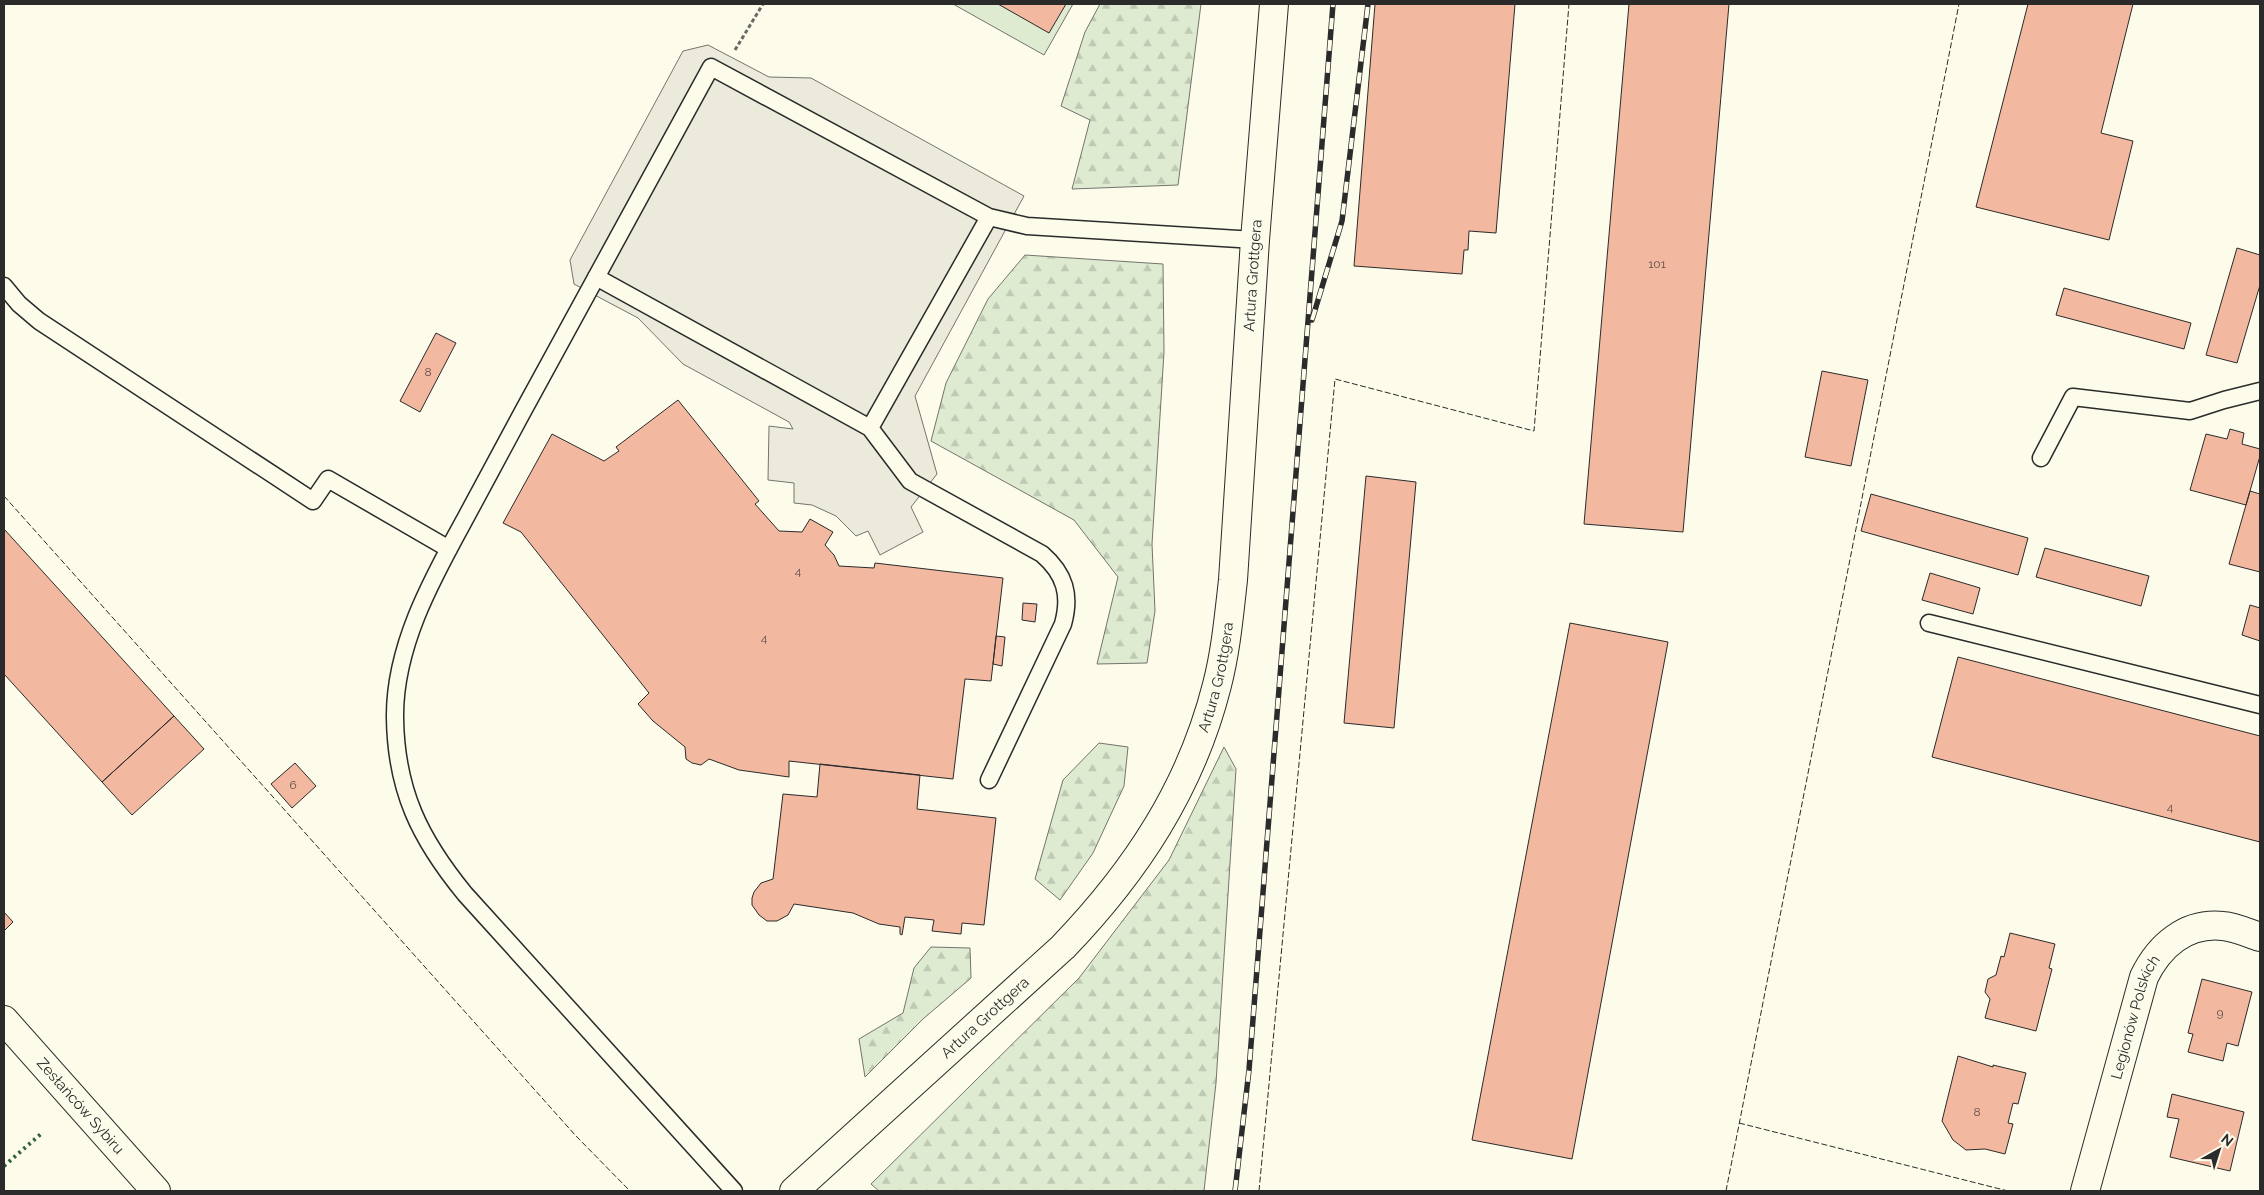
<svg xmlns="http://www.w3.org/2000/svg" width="2264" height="1195" viewBox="0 0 2264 1195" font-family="Raleway,sans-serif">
	<defs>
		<pattern id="forest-firs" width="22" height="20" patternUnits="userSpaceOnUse" patternTransform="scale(1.25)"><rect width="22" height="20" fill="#deebd1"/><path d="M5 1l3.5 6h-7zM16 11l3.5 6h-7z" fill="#bfcab4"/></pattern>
	</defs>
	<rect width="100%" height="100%" fill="#fdfbea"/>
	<path fill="#deebd1" stroke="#74746e" d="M 953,4 L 1073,4 L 1044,55 Z"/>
	<path fill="url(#forest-firs)" stroke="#74746e" d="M 1100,4 L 1201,4 L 1178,185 L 1072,189 L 1090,120 L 1061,106 L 1085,32 Z
		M 1025,255 L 1163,264 L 1164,352 L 1152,544 L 1155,611 L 1147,663 L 1097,664 L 1118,577 L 1074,520 L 931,441 L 946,383 L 988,299 Z
		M 1099,743 L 1128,747 L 1124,786 L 1093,853 L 1060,900 L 1035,879 L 1063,780 Z
		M 1224,747 L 1236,769 L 1216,1083 L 1204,1191 L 879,1191 L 871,1184 L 1079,978 L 1169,860 Z
		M 931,947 L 970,948 L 971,978 L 923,1019 L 865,1077 L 859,1039 L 903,1013 L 914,968 Z"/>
	<path fill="#eceadb" stroke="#74746e" d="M 708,45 L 769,77 L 811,78 L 1024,196 L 915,396 L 937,474 L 911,507 L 923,532 L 880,555 L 868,531 L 856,536 L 836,516 L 812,505 L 794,503 L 794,483 L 768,480 L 769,426 L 793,429 L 789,422 L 683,364 L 638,318 L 574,284 L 570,260 L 683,51 Z"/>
	<path fill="#f2b8a0" stroke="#2b2b2b" d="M 998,4 L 1066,4 L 1049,33 Z
		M 1375,4 L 1515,4 L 1496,233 L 1469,231 L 1468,250 L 1464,250 L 1462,274 L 1354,266 Z
		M 1629,4 L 1729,4 L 1683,532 L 1584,524 Z
		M 2028,4 L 2133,4 L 2101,133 L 2133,141 L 2109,240 L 1976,207 Z
		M 2237,248 L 2260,255 L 2260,285 L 2237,363 L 2206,355 Z
		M 2064,288 L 2191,323 L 2184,349 L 2056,315 Z
		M 436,333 L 456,343 L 420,412 L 400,401 Z
		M 1822,371 L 1868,380 L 1851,466 L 1805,457 Z
		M 678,400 L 759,501 L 755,504 L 779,531 L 802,532 L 810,519 L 833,532 L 825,545 L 834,555 L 839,566 L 874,568 L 875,563 L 1003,578 L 991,681 L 965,679 L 953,779 L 789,761 L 789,777 L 739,770 L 709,759 L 701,765 L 692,763 L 686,759 L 685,747 L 653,721 L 638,704 L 649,693 L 521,532 L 503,523 L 552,434 L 604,461 L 619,451 L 616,447 Z
		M 2230,429 L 2244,433 L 2242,444 L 2260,449 L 2260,456 L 2246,505 L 2190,490 L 2206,434 L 2227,439 Z
		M 1366,476 L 1416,482 L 1394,728 L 1344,723 Z
		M 2250,491 L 2260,494 L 2260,572 L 2229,564 Z
		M 1871,494 L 2028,538 L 2018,575 L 1861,531 Z
		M 4,529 L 174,716 L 102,782 L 4,674 Z
		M 2045,548 L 2149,576 L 2141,606 L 2036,577 Z
		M 1930,573 L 1980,588 L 1973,614 L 1922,600 Z
		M 1023,603 L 1037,604 L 1035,622 L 1022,620 Z
		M 2250,605 L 2260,608 L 2260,641 L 2242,635 Z
		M 1570,623 L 1668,642 L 1572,1159 L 1472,1140 Z
		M 996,636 L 1005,637 L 1002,666 L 993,664 Z
		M 1958,657 L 2260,736 L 2260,842 L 1932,757 Z
		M 174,716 L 204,749 L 132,815 L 102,782 Z
		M 295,763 L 316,786 L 292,808 L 271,784 Z
		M 820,764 L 920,775 L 917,809 L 996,818 L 984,925 L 962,923 L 961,934 L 932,931 L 934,920 L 905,917 L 902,935 L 900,934 L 900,927 L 879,924 L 853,913 L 794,904 L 788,915 L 777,921 L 767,921 L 759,915 L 752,905 L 752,898 L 754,892 L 761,883 L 773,879 L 783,794 L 817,797 Z
		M 4,912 L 13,922 L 4,931 Z
		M 2010,933 L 2055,944 L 2049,968 L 2052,969 L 2036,1031 L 1985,1018 L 1990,999 L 1985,992 L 1988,979 L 1996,975 L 2001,956 L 2004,957 Z
		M 2202,979 L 2252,992 L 2238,1046 L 2227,1043 L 2223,1061 L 2188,1052 L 2193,1034 L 2188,1033 Z
		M 1958,1056 L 1993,1067 L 1993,1065 L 2026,1073 L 2018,1104 L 2013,1103 L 2008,1123 L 2013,1124 L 2005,1154 L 1985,1149 L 1966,1150 L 1953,1140 L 1942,1121 Z
		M 2172,1094 L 2244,1112 L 2230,1171 L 2170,1157 L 2179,1119 L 2167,1117 Z"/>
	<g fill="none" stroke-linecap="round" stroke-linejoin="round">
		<defs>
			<path id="lane" d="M 596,277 L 870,428 L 910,481 L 1042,554 C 1065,574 1071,595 1063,624 L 989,780
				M 4,286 L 19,304 L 39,321 L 313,501 L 328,479 L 449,549
				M 870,428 L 989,217
				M 2041,458 L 2073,397 L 2190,411 L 2224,400 L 2260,391
				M 1929,623 L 2260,705
				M 734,1191 L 465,894 C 420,839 396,791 395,718 C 394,647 432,579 465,519 C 484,484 503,448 522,413 C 585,297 648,182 711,67 L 989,217 L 1027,226 L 1255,240"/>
			<g id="street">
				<path id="s1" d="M 4,1020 L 156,1191"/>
				<path id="s2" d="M 794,1191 L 1063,947 C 1136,871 1191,788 1217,685 C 1226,650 1229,615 1233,580 L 1255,240 L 1274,4"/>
				<path id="s3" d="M 2085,1191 L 2144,977 C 2159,946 2186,922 2223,926 C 2235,927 2248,933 2260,937"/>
			</g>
		</defs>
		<use href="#lane" stroke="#2b2b2b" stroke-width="19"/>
		<use href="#street" stroke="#2b2b2b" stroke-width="30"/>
		<path stroke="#6a6964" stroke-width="3" stroke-dasharray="4 2.5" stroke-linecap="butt" d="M 735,50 L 763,4"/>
		<use href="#lane" stroke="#fdfbea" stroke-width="16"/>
		<use href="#street" stroke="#fdfbea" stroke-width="28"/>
		<defs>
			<path id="rail" d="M 1312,320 L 1342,221 L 1368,4
				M 1235,1191 L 1249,1070 L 1333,4"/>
		</defs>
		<use href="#rail" stroke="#2b2b2b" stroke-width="5.5"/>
		<use href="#rail" stroke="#fdfbea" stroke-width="4" stroke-dasharray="11" stroke-linecap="butt"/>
		<path stroke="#34623c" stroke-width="4" stroke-dasharray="2.5 4" stroke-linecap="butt" d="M 4,1166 L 42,1133"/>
		<path stroke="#2b2b2b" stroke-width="1" stroke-dasharray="6 2.5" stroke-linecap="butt" d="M 4,496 L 576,1136 L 630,1191
			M 1739,1123 L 2008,1191
			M 1259,1191 L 1335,379 L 1534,431 L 1569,4
			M 1726,1191 L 1959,4"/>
	</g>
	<g text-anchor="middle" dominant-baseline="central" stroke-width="4" stroke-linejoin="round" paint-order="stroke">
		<g font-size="12" fill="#5d4e48">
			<text x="1657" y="264">101</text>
			<text x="428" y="372">8</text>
			<text x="798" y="571">4</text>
			<text x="764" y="638">4</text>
			<text x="293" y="785">6</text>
			<text x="2170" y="807">4</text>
			<text x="2220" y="1013">9</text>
			<text x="1977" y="1112">8</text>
		</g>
		<g font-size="15" fill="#2b2b2b" stroke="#fdfbea">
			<text stroke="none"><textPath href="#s2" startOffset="1082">Artura Grottgera</textPath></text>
			<text stroke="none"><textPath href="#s2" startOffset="678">Artura Grottgera</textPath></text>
			<text stroke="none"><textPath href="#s2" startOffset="258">Artura Grottgera</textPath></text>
			<text stroke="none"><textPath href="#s3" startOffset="181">Legionów Polskich</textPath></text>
			<text stroke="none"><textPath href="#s1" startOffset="115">Zesłańców Sybiru</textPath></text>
		</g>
	</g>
	<rect width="2264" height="1195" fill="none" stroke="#2b2b2b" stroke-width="10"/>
	<g transform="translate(2219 1150) rotate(39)" stroke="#fdfbea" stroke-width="4" paint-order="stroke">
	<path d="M0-4L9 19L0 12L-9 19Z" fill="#2b2b2b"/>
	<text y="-8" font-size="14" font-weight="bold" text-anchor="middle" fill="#2b2b2b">N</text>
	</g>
</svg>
